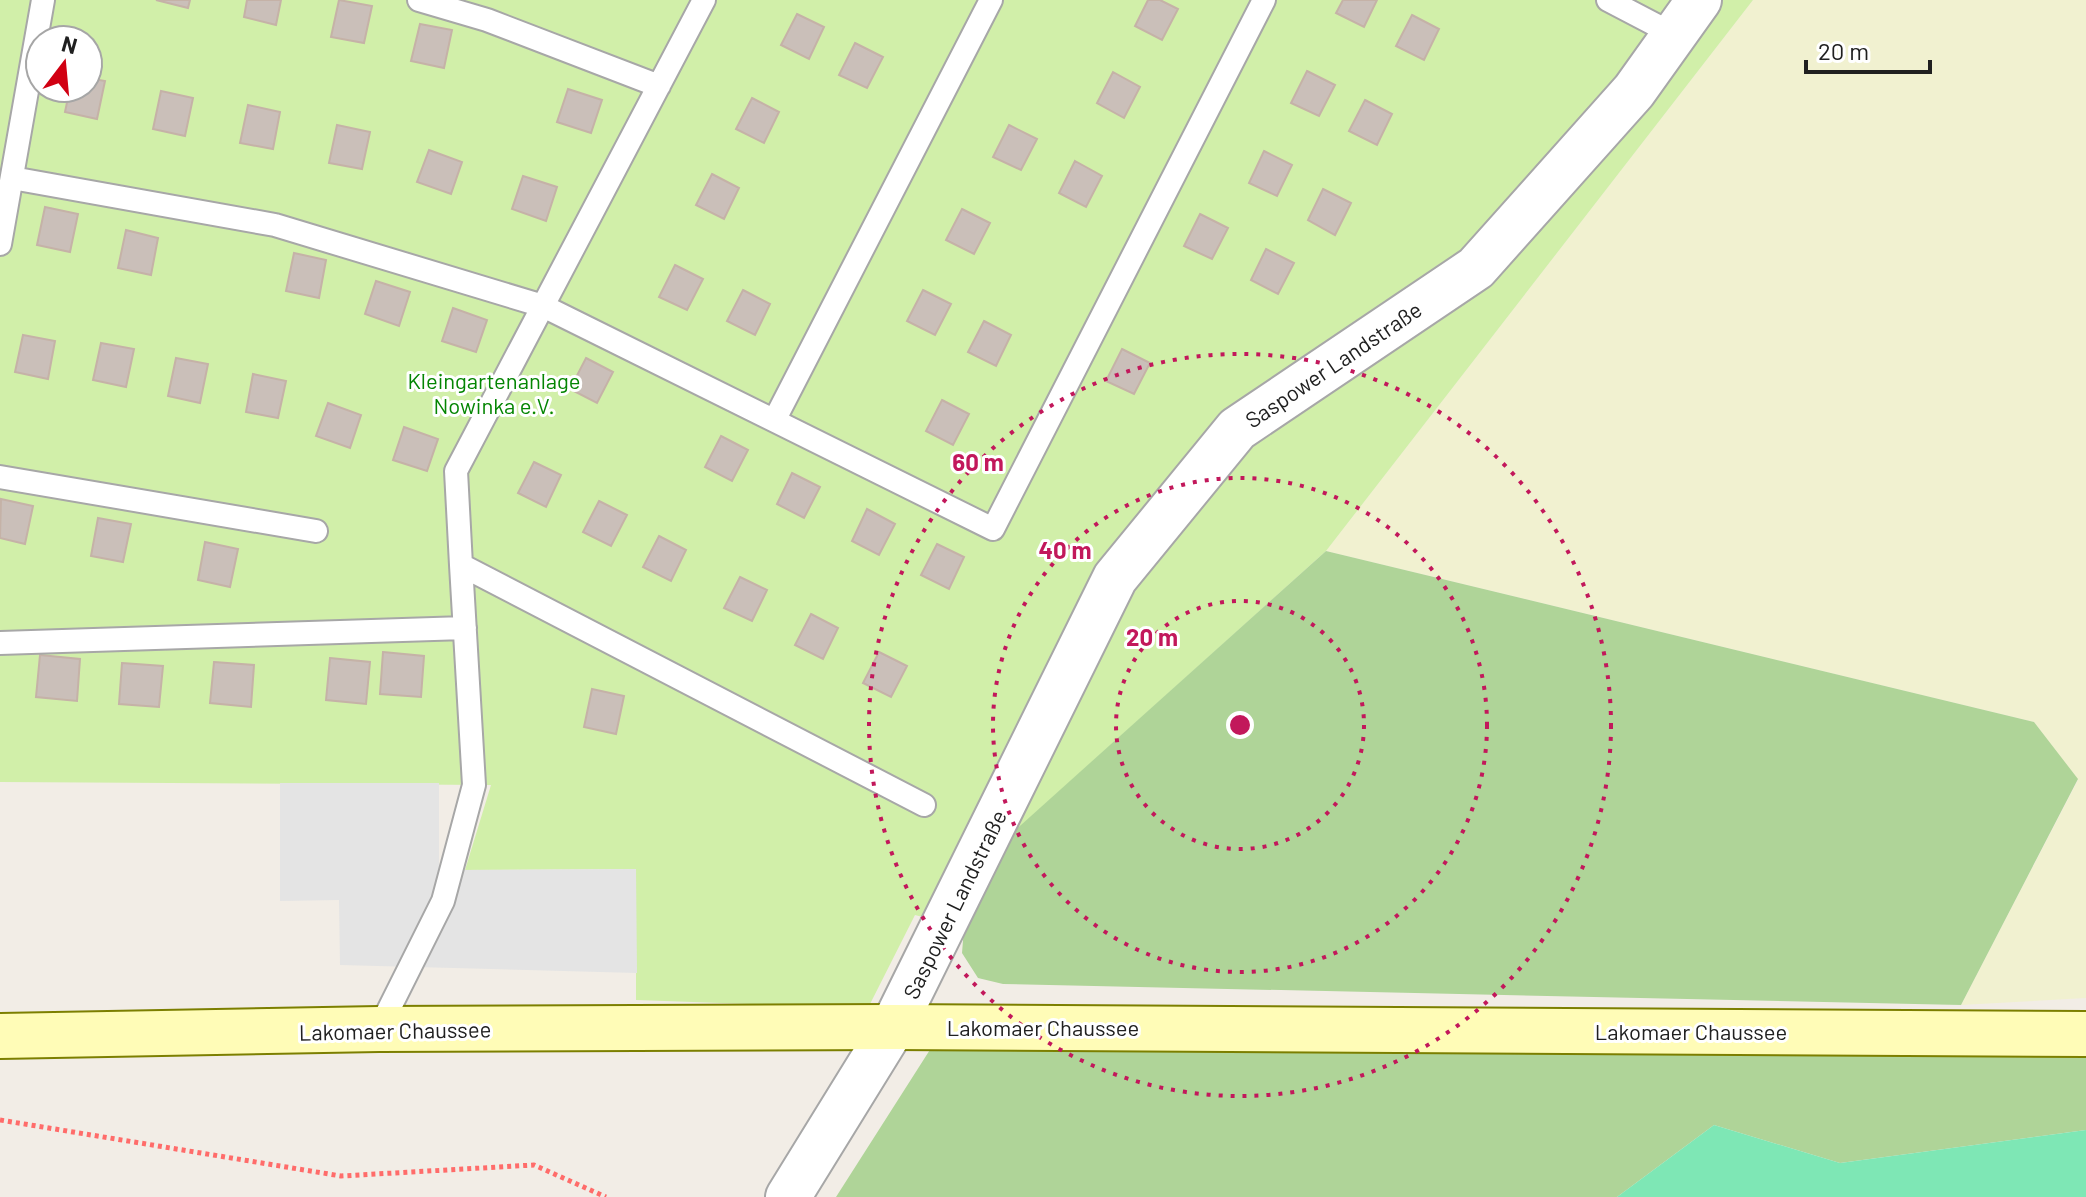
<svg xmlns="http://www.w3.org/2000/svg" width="2086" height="1197" viewBox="0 0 2086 1197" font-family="Barlow,sans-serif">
	<rect width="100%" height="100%" fill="#f2ede6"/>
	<path fill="#f1f1d0" d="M 1753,0 L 2086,0 L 2086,998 L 1961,1005 L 2078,780 L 2034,722 L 1326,551 Z"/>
	<path fill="#d1efa9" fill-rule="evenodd" d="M 0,0 L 1753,0 L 1326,551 L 1013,833 L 964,928 L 915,915 L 868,1008 L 636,1000 L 636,869 L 465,870 L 491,785 L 0,782 ZM 40,40 L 88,40 L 88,88 L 40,88 Z"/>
	<path fill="#afd498" d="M 1326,551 L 2034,722 L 2078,779 L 1961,1005 L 1003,984 L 978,978 L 962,953 L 964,928 L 1012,833 Z
		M 933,1045 L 2086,1053 L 2086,1130 L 1840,1163 L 1714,1125 L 1617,1197 L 836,1197 Z"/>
	<path fill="#7ee7b5" d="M 1714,1125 L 1840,1163 L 2086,1130 L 2086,1197 L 1617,1197 Z"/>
	<path fill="#e4e4e4" d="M 280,783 L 439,783 L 439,870 L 636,869 L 637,973 L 340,965 L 339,900 L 280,901 Z"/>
	<path fill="#cabfb9" stroke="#c5b2a7" stroke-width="2" d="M 156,0 L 190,0 L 188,8 Z
		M 247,0 L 281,0 L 276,25 L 244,17 Z
		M 339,0 L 372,6 L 364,43 L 331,37 Z
		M 1148,0 L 1160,0 L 1178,9 L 1162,40 L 1135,26 Z
		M 1343,0 L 1377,0 L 1364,27 L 1336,13 Z
		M 797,14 L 824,27 L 809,59 L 781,45 Z
		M 1412,15 L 1439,29 L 1424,60 L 1396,46 Z
		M 420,24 L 452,30 L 444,68 L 411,61 Z
		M 855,43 L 883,57 L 867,88 L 839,75 Z
		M 1307,71 L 1335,85 L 1319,116 L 1291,103 Z
		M 1113,72 L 1140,87 L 1124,118 L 1097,103 Z
		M 88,78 L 105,81 L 97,119 L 65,112 L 70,88 L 88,88 Z
		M 568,89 L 602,100 L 591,133 L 557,122 Z
		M 161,91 L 193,98 L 185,136 L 153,129 Z
		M 752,98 L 779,112 L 764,143 L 736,129 Z
		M 1365,100 L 1392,114 L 1377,145 L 1349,131 Z
		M 248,105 L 280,112 L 273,149 L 240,143 Z
		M 337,125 L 370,132 L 362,169 L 329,163 Z
		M 1009,125 L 1037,139 L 1021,170 L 993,157 Z
		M 429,150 L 462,162 L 451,194 L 417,182 Z
		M 1264,151 L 1292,165 L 1277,196 L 1249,183 Z
		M 1075,161 L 1102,176 L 1086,207 L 1059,193 Z
		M 712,174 L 739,188 L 724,219 L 696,205 Z
		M 523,176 L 557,187 L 546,221 L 512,209 Z
		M 1323,189 L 1351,203 L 1335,235 L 1308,220 Z
		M 45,207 L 78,214 L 70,252 L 37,245 Z
		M 962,209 L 990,223 L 974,254 L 946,240 Z
		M 1200,214 L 1228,228 L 1212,259 L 1184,246 Z
		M 126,230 L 158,238 L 151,275 L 118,268 Z
		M 1266,249 L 1294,263 L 1278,294 L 1251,280 Z
		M 294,253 L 326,260 L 319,298 L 286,291 Z
		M 675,265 L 703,279 L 687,310 L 659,297 Z
		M 376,281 L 410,292 L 399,326 L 365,314 Z
		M 743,290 L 770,304 L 755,335 L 727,321 Z
		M 923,290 L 951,304 L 935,335 L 907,321 Z
		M 453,308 L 487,320 L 476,352 L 442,341 Z
		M 984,321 L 1011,335 L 996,366 L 968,352 Z
		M 23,335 L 55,341 L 48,379 L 15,372 Z
		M 101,343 L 134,349 L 126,387 L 93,380 Z
		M 1122,349 L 1150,363 L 1134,394 L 1106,381 Z
		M 176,358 L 208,364 L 200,403 L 168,396 Z
		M 586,358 L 613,372 L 597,403 L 570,389 Z
		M 253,374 L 286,381 L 278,418 L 246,412 Z
		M 942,400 L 969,414 L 953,445 L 926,431 Z
		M 328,403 L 361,415 L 350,448 L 316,436 Z
		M 404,427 L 438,439 L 427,471 L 393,460 Z
		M 721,436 L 748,450 L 732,481 L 705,467 Z
		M 534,462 L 561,475 L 546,507 L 518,493 Z
		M 792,473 L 820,487 L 804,518 L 777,504 Z
		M 1,499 L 33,506 L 25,544 L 0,538 Z
		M 599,501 L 627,515 L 611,546 L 583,532 Z
		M 867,509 L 895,524 L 879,555 L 852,541 Z
		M 98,518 L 131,524 L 123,562 L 91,556 Z
		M 659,536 L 686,550 L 671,581 L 643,567 Z
		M 205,542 L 238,549 L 230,587 L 198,580 Z
		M 937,544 L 964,557 L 949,589 L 921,575 Z
		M 740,577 L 767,590 L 752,621 L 724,608 Z
		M 811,614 L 838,628 L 823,659 L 795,645 Z
		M 383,652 L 424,656 L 421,697 L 380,694 Z
		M 879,652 L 907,666 L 891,697 L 863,683 Z
		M 40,655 L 80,659 L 77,701 L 36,697 Z
		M 330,658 L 370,662 L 366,704 L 326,700 Z
		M 214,662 L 254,665 L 251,707 L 210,703 Z
		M 122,663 L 163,666 L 159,707 L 119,704 Z
		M 592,689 L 624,696 L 616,734 L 584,727 Z"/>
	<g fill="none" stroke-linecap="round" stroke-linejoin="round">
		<defs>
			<path id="lane" d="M 419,0 L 487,20 L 659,86
				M 1608,0 L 1673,34
				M 12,178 L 275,225 L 543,306 L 993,529 L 1264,0
				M 0,244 L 43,0
				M 775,419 L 991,0
				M 0,477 L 316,531
				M 461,565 L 456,471 L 704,0
				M 0,643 L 465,628
				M 379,1029 L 443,901 L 474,785 L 461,565 L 924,805"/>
			<path id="street" d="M 788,1197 L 893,1027 L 1115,578 L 1237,429 L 1476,268 L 1634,91 L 1699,0"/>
			<path id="secondary" d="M 0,1036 L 379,1029 L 893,1027 L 2086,1034"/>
		</defs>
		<use href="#lane" stroke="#a7a7a7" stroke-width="26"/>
		<use href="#street" stroke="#a7a7a7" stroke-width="48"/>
		<use href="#secondary" stroke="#7c7f00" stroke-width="48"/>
		<path stroke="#ff6c6a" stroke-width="5" stroke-dasharray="4 4" stroke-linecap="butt" d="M 0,1120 L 341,1176 L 534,1165 L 606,1197"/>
		<use href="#lane" stroke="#fff" stroke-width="22"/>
		<use href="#street" stroke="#fff" stroke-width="44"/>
		<use href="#secondary" stroke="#fffcb7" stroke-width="44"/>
	</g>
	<g fill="none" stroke="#c2185b" stroke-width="4" stroke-dasharray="4 8">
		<circle cx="1240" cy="725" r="124"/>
		<circle cx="1240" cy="725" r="247"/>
		<circle cx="1240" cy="725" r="371"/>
	</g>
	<g text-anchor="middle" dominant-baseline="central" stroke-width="6" stroke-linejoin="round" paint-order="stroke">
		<g font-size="22" fill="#202020" stroke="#fff">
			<text transform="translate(1333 364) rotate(-34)">Saspower Landstraße</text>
			<text transform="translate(954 904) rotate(-64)">Saspower Landstraße</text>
			<text x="1043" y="1027">Lakomaer Chaussee</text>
			<text transform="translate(395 1030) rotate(-1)">Lakomaer Chaussee</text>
			<text x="1691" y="1031">Lakomaer Chaussee</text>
		</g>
		<g font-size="22" fill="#048503" stroke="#fff">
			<text x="494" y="380">Kleingartenanlage<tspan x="494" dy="25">Nowinka e.V.</tspan></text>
		</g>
	</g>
	<circle cx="1240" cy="725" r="12" fill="#c2185b" stroke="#fff" stroke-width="4"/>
	<g font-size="24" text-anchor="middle" font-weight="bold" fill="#c2185b" stroke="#fff" stroke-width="6" stroke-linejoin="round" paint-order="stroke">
		<text x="978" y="471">60 m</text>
		<text x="1065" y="559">40 m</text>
		<text x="1152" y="646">20 m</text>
	</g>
	<g transform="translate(64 64) rotate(16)"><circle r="38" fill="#ffffff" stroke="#a6a6a6" stroke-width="2"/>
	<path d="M0-6L14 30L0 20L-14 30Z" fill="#d10012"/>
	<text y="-12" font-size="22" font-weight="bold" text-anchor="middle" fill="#202020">N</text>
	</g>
	<path d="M1806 60v12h124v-12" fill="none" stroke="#202020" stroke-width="4"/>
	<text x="1818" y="60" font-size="24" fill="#202020" stroke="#ffffff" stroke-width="6" paint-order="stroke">20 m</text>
</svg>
